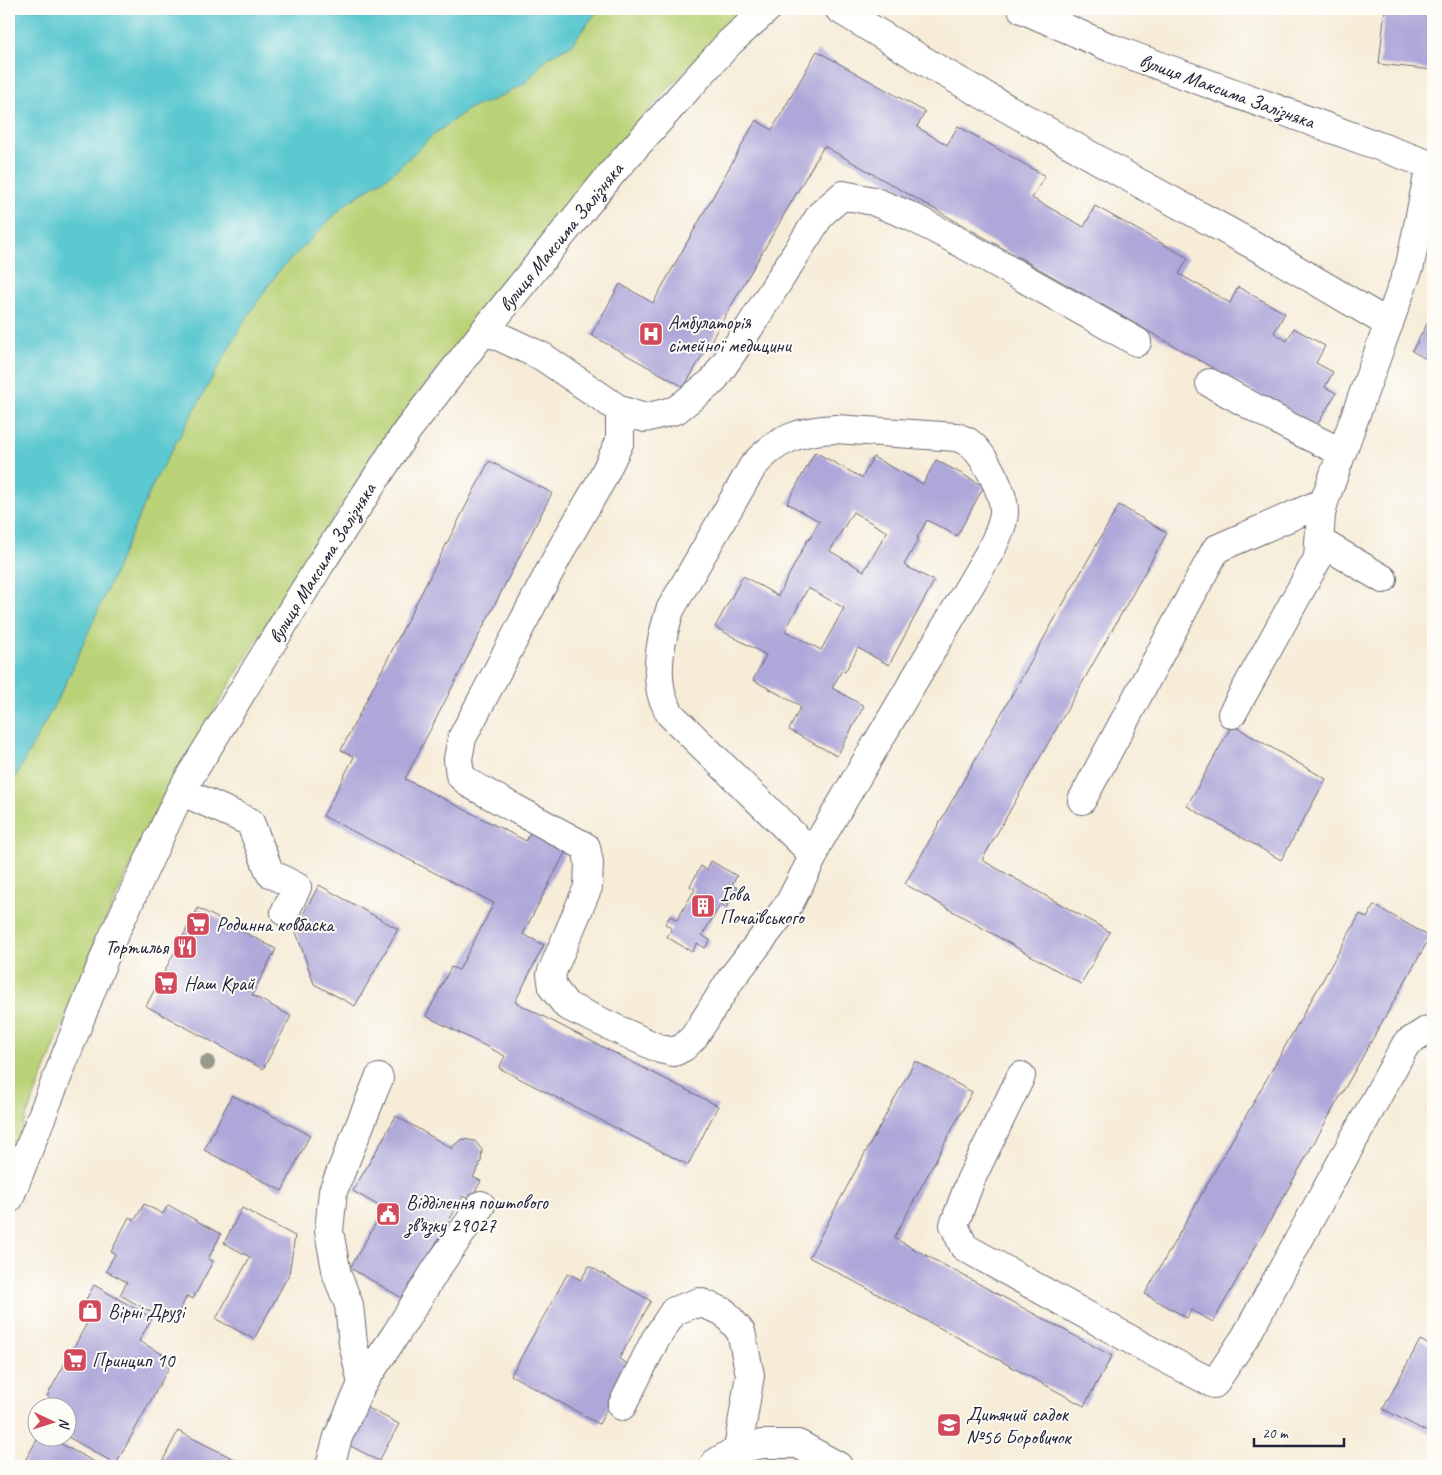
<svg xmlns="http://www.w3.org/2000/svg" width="1442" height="1475" viewBox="0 0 1442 1475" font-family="Caveat,sans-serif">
	<rect width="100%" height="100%" fill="#fdfcf7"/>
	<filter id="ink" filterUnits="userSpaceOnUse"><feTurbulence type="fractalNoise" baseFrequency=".02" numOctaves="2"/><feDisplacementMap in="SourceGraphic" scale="10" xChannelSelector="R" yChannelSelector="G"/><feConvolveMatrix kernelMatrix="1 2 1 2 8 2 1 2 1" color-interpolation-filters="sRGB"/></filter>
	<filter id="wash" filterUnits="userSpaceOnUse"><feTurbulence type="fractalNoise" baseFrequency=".0096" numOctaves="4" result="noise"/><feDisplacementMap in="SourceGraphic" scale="20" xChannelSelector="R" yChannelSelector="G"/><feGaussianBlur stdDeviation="1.12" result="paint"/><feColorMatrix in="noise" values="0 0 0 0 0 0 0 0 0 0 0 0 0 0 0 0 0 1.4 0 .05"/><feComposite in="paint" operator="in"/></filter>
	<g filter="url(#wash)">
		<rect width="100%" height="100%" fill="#f6ecd8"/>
		<path fill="#b9d277" stroke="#6e7a59" d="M 9,9 L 746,9 L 721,33 L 669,88 L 601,164 L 475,321 L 395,424 L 309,555 L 169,784 L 98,936 L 9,1161 Z"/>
		<path fill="#5bc8d0" stroke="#3e7586" d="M 9,9 L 599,9 L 571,45 L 548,57 L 524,84 L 493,100 L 468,109 L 432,136 L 393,173 L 347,203 L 278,272 L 243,323 L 154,482 L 67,681 L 9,789 Z"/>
		<g id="blocks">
			<path fill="#afa7d9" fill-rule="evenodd" d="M 1385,9 L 1433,9 L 1433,70 L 1379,64 Z
				M 817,51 L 925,112 L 917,127 L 947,145 L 958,126 L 1045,176 L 1032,198 L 1084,227 L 1095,206 L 1188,258 L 1179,274 L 1230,303 L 1238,287 L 1285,313 L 1274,333 L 1287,341 L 1294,328 L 1325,346 L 1316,363 L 1333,372 L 1325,387 L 1336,393 L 1316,427 L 824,146 L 684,387 L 591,335 L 620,284 L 653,303 L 756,120 L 772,130 Z
				M 1433,313 L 1433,363 L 1412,351 Z
				M 815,452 L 862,478 L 873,457 L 923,484 L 936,460 L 984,486 L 957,536 L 927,520 L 917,538 L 919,538 L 904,565 L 934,581 L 889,665 L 858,648 L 845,672 L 842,670 L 832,688 L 864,706 L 837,756 L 789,730 L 801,706 L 753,680 L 766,655 L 715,627 L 743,576 L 778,596 L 808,539 L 809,540 L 819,521 L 787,503 ZM 853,512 L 887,532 L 864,571 L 830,551 ZM 808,588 L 844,608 L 821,650 L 785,631 Z
				M 489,461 L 552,493 L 405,779 L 526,841 L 532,829 L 568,847 L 523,934 L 544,945 L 515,1002 L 718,1106 L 688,1165 L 499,1068 L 505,1056 L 426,1016 L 451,967 L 459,970 L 494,903 L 323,816 L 354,757 L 341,750 Z
				M 1119,505 L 1167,533 L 982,860 L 1110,932 L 1081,984 L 905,884 Z
				M 1232,725 L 1326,779 L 1281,860 L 1187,806 Z
				M 711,861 L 737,876 L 732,885 L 738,888 L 726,908 L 721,904 L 702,935 L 710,940 L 705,948 L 697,943 L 692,952 L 667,937 L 672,928 L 665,924 L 670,916 L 677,920 L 695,889 L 690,886 L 701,866 L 707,870 Z
				M 319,885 L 398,929 L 355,1006 L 314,984 L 295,929 Z
				M 1374,905 L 1430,937 L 1213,1322 L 1191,1310 L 1187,1318 L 1145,1294 L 1360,914 L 1367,918 Z
				M 198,908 L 276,949 L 252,995 L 291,1016 L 263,1069 L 146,1006 Z
				M 915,1061 L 972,1092 L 894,1238 L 1112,1356 L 1084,1406 L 809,1257 Z
				M 232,1095 L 310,1135 L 282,1191 L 204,1150 Z
				M 396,1116 L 453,1149 L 453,1146 L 463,1139 L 475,1141 L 482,1150 L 481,1162 L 479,1164 L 480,1165 L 473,1177 L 481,1181 L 470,1200 L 463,1196 L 404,1299 L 350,1268 L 384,1209 L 353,1191 Z
				M 144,1204 L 163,1214 L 168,1205 L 221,1234 L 208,1259 L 213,1261 L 193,1299 L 187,1296 L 174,1321 L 159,1313 L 151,1312 L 120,1295 L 127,1282 L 106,1271 L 115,1254 L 111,1252 L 129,1217 L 135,1220 Z
				M 242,1208 L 295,1236 L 289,1274 L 254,1339 L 216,1319 L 250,1257 L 224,1243 Z
				M 589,1266 L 651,1301 L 619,1359 L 631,1366 L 599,1424 L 511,1375 L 568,1273 L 581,1280 Z
				M 94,1285 L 152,1318 L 139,1341 L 173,1360 L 116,1464 L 68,1437 L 68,1408 L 57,1408 L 60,1403 L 47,1396 L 91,1316 L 80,1310 Z
				M 1420,1340 L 1433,1347 L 1433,1435 L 1383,1409 Z
				M 366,1407 L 399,1424 L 379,1461 L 347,1444 Z
				M 178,1431 L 238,1461 L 235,1466 L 160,1466 Z
				M 38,1438 L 50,1438 L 102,1466 L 22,1466 Z"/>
		</g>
	</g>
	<g filter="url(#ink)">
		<use href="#blocks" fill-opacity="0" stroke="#6c6972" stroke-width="1"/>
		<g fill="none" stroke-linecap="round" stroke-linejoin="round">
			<defs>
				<path id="minor" d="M 839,9 L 936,68 L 1132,179 L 1270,254 L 1389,324
					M 1022,9 L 1111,48 L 1433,166
					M 485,330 L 543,357 L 620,410 L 620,441 L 601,481 L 563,546 L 462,738 L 458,759 L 460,775 L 470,784 L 586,847 L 589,863 L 588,887 L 551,974 L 553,988 L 567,1006 L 660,1049 L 674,1052 L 684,1047 L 694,1037 L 731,979 L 789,904 L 814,855
					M 1210,383 L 1290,427 L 1341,452
					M 620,410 L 645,418 L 676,410 L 713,381 L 749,328 L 821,214 L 843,195 L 873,201 L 910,216 L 954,239 L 1137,342
					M 836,429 L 957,437 C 960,439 965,440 968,442 C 983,452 1004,492 1004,511 C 1004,524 997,536 992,548 L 817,845 L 814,855 L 670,714 C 667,707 662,699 661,692 C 655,665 662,636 670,610 L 753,466 C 776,439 802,430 836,429 Z
					M 1319,541 L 1383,579
					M 1232,714 L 1318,558 L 1321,515 L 1324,502 L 1410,265 L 1430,166
					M 181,791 L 250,822 L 270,873 L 297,887 L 285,912
					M 1082,800 L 1216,549 L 1324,502
					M 1021,1076 L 971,1179 L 954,1225 L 964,1247 L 1153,1352 L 1214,1384 L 1246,1336 L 1406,1044 L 1428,1030 L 1433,1030
					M 9,1199 L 111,941 L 181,791 L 321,563 L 406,432 L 485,330 L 612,173 L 679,98 L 730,42 L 767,9
					M 362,1384 L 353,1343 L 349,1305 L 337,1275 L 329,1231 L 333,1191 L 379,1078
					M 622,1406 L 655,1340 L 674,1311 L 699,1302 L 724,1312 L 741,1332 L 750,1375 L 738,1449
					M 330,1466 L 338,1437 L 362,1384 L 396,1334 L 437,1268 L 481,1205
					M 713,1466 L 715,1463 L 738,1449 L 762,1444 L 798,1444 L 838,1466"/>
			</defs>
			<use href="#minor" stroke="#6c6972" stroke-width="30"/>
			<use href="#minor" stroke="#fff" stroke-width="28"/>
		</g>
		<circle fill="#9a9a8c" cx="207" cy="1063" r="8"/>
	</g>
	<defs>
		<symbol id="hospital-square" viewBox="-11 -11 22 22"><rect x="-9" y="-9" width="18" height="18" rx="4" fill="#d1495b" stroke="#fdfcf7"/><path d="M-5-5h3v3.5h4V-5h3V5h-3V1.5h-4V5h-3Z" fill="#fff"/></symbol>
		<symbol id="building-square" viewBox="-11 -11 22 22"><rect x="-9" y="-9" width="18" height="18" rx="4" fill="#d1495b" stroke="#fdfcf7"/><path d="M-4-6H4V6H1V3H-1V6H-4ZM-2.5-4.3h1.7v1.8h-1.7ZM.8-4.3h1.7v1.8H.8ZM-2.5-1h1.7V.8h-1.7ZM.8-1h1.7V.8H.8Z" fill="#fff"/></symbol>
		<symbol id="supermarket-square" viewBox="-11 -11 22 22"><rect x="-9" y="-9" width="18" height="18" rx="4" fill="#d1495b" stroke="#fdfcf7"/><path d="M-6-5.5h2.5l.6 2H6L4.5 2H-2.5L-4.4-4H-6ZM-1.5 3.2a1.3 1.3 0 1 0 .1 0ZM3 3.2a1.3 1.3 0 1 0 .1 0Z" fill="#fff"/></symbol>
		<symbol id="restaurant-square" viewBox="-11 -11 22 22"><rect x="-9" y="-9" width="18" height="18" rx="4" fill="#d1495b" stroke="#fdfcf7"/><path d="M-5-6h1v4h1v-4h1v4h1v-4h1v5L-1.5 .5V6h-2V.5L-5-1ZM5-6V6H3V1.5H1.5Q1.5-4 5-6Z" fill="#fff"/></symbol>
		<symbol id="civic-square" viewBox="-11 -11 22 22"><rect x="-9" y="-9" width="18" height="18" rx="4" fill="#d1495b" stroke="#fdfcf7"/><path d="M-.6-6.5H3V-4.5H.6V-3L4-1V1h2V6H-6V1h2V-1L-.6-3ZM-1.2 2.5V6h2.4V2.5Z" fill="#fff"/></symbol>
		<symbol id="shop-square" viewBox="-11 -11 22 22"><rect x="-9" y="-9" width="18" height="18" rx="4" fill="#d1495b" stroke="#fdfcf7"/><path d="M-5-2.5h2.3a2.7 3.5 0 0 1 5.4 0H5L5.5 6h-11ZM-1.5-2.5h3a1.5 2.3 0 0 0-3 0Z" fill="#fff"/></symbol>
		<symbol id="school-square" viewBox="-11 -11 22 22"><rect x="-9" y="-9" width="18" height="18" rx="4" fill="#d1495b" stroke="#fdfcf7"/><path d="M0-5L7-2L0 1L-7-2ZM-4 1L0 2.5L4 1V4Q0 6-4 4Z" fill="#fff"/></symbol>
	</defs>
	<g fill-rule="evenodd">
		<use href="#hospital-square" x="637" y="320" width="28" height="28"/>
		<use href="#building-square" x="689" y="892" width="28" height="28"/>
		<use href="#supermarket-square" x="184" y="910" width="28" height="28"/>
		<use href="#restaurant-square" x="171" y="933" width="28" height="28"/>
		<use href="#supermarket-square" x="152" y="969" width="28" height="28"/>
		<use href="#civic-square" x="374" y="1200" width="28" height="28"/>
		<use href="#shop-square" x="76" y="1297" width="28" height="28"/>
		<use href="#supermarket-square" x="61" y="1346" width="28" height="28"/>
		<use href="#school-square" x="935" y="1411" width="28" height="28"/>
	</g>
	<g text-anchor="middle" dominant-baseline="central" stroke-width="4" stroke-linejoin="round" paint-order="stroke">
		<g font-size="20" fill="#22223b" stroke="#fdfcf7">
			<text transform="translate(1227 91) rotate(20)">вулиця Максима Залізняка</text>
			<text transform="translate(561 237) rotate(-51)">вулиця Максима Залізняка</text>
			<text transform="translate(322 563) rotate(-58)">вулиця Максима Залізняка</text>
		</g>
		<g font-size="20" fill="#22223b" stroke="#fdfcf7" text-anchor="start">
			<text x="668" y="322">Амбулаторія<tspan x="668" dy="23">сімейної медицини</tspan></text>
			<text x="720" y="894">Іова<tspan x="720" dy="23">Почаївського</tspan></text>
			<text x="216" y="924">Родинна ковбаска</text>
			<text x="168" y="947" text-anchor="end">Тортилья</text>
			<text x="184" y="983">Наш Край</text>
			<text x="406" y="1202">Відділення поштового<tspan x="406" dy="23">зв’язку 29027</tspan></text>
			<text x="108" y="1311">Вірні Друзі</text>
			<text x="92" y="1360">Принцип 10</text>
			<text x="966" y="1414">Дитячий садок<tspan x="966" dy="23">№56 Боровичок</tspan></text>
		</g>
	</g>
	<rect width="1442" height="1475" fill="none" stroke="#fdfcf7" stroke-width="30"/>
	<g transform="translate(52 1422) rotate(94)"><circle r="24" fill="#fdfcf7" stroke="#a5a5ac"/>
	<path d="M0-4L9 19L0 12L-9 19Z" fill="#d1495b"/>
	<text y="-8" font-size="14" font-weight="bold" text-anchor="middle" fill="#22223b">N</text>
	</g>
	<path d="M1254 1438v8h90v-8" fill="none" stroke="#22223b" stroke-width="2.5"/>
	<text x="1262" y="1438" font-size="15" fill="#22223b" stroke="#fdfcf7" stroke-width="4" paint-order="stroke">20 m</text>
</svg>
